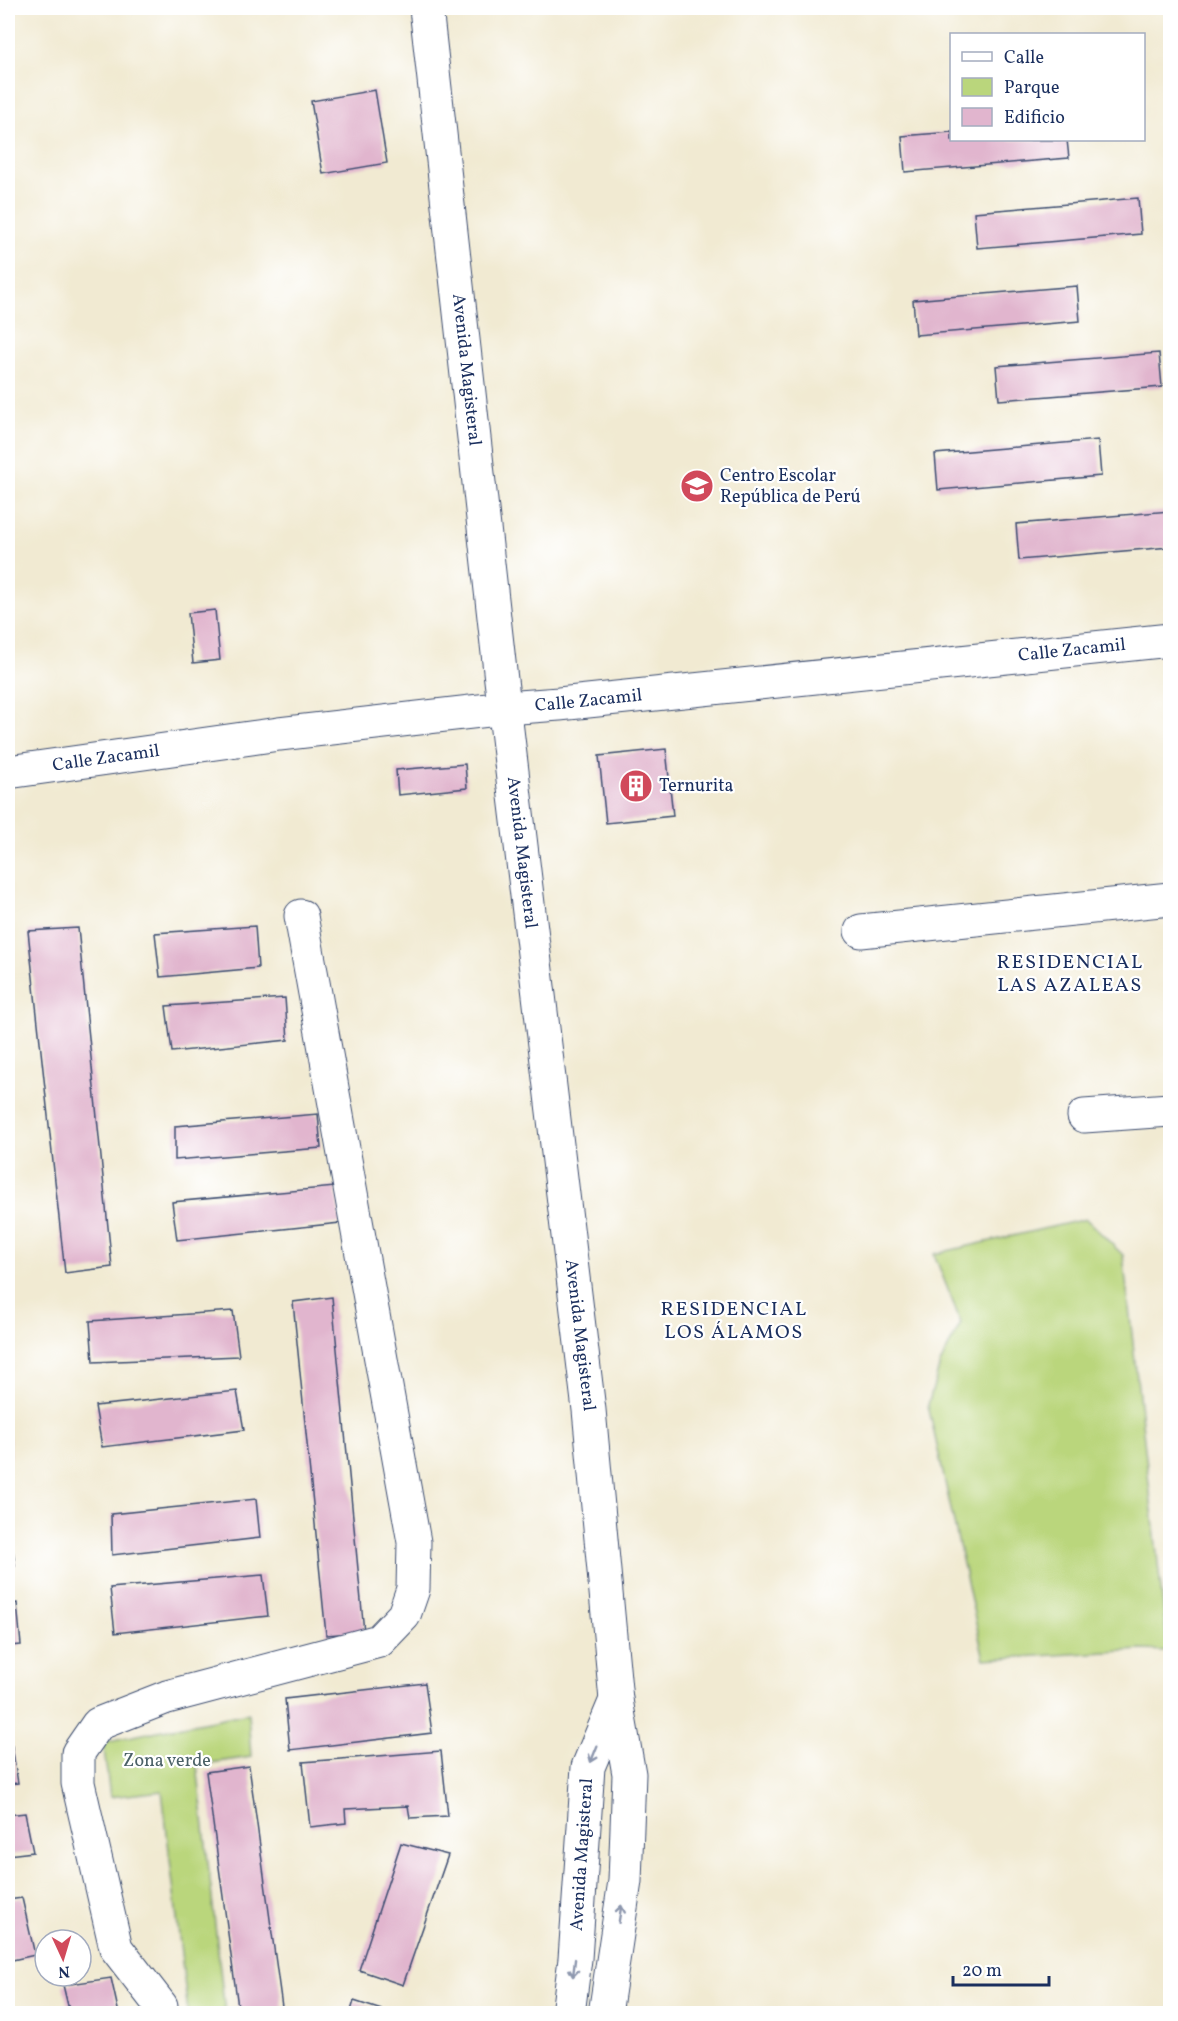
<svg xmlns="http://www.w3.org/2000/svg" width="1178" height="2021" viewBox="0 0 1178 2021" font-family="Vollkorn,serif">
	<rect width="100%" height="100%" fill="#fff"/>
	<filter id="ink" filterUnits="userSpaceOnUse"><feTurbulence type="fractalNoise" baseFrequency=".0167" numOctaves="2"/><feDisplacementMap in="SourceGraphic" scale="12" xChannelSelector="R" yChannelSelector="G"/><feConvolveMatrix kernelMatrix="1 2 1 2 8 2 1 2 1" color-interpolation-filters="sRGB"/></filter>
	<filter id="wash" filterUnits="userSpaceOnUse"><feTurbulence type="fractalNoise" baseFrequency=".008" numOctaves="4" result="noise"/><feDisplacementMap in="SourceGraphic" scale="24" xChannelSelector="R" yChannelSelector="G"/><feGaussianBlur stdDeviation="1.35" result="paint"/><feColorMatrix in="noise" values="0 0 0 0 0 0 0 0 0 0 0 0 0 0 0 0 0 1.4 0 .05"/><feComposite in="paint" operator="in"/></filter>
	<g filter="url(#wash)">
		<rect width="100%" height="100%" fill="#f1ead2"/>
		<path fill="#bad67c" stroke="#6a826d" stroke-width="1.5" d="M 1086,1219 L 1123,1255 L 1168,1651 L 1142,1650 L 984,1659 L 928,1405 L 940,1364 L 961,1323 L 934,1254 Z
			M 248,1713 L 251,1757 L 197,1765 L 225,2013 L 188,2013 L 162,1791 L 110,1797 L 103,1742 Z"/>
		<g id="blocks">
			<path fill="#e1b5ce" d="M 375,90 L 387,163 L 323,174 L 311,101 Z
				M 952,132 L 952,140 L 1067,140 L 1069,158 L 905,172 L 902,136 Z
				M 1138,198 L 1141,234 L 977,248 L 974,212 Z
				M 1077,286 L 1080,321 L 916,335 L 913,300 Z
				M 1159,353 L 1162,387 L 999,400 L 996,366 Z
				M 1098,440 L 1101,476 L 938,490 L 935,454 Z
				M 1170,511 L 1170,547 L 1019,560 L 1016,524 Z
				M 215,610 L 220,660 L 193,663 L 188,613 Z
				M 666,749 L 673,816 L 606,823 L 599,756 Z
				M 465,764 L 467,788 L 398,795 L 396,770 Z
				M 255,926 L 258,968 L 160,977 L 155,933 Z
				M 78,928 L 112,1267 L 65,1273 L 28,931 Z
				M 285,998 L 288,1040 L 172,1052 L 166,1006 Z
				M 318,1114 L 321,1148 L 175,1160 L 175,1126 Z
				M 335,1187 L 340,1223 L 177,1240 L 172,1202 Z
				M 332,1297 L 364,1632 L 326,1635 L 293,1302 Z
				M 233,1311 L 239,1356 L 93,1362 L 90,1321 Z
				M 237,1391 L 244,1430 L 102,1447 L 95,1406 Z
				M 8,1435 L 9,1435 L 11,1457 L 8,1458 Z
				M 256,1499 L 260,1538 L 112,1555 L 111,1514 Z
				M 8,1524 L 10,1524 L 15,1566 L 8,1567 Z
				M 263,1575 L 268,1616 L 115,1633 L 110,1588 Z
				M 17,1603 L 21,1645 L 8,1646 L 8,1604 Z
				M 425,1683 L 432,1733 L 290,1750 L 285,1699 Z
				M 12,1746 L 18,1783 L 8,1784 L 8,1747 Z
				M 441,1751 L 448,1816 L 410,1818 L 408,1806 L 345,1809 L 346,1823 L 310,1827 L 303,1762 Z
				M 249,1766 L 283,2014 L 239,2014 L 206,1772 Z
				M 25,1813 L 33,1852 L 8,1855 L 8,1815 Z
				M 401,1843 L 448,1855 L 403,1985 L 359,1970 Z
				M 22,1898 L 35,1955 L 8,1961 L 8,1900 Z
				M 111,1978 L 119,2014 L 70,2014 L 63,1985 Z
				M 354,2001 L 391,2013 L 391,2014 L 350,2014 Z"/>
		</g>
	</g>
	<g filter="url(#ink)">
		<use href="#blocks" fill-opacity="0" stroke="#3b4b6f" stroke-width="1.5"/>
		<g fill="none" stroke-linecap="round" stroke-linejoin="round">
			<defs>
				<g id="minor">
					<path id="s1" d="M 426,8 L 501,680 L 589,1410 L 616,1700 L 629,1774 L 625,1881 L 605,2014"/>
					<path d="M 861,931 L 1170,899"/>
					<path d="M 1084,1116 L 1170,1110"/>
					<path d="M 161,2014 L 161,2006 L 116,1948 L 78,1783 L 78,1753 L 98,1724 L 167,1697 L 379,1641 L 404,1615 L 413,1589 L 414,1542 L 301,916"/>
					<path id="s2" d="M 568,2014 L 575,1959 L 588,1767 L 616,1700"/>
				</g>
				<g id="tertiary">
					<path id="s3" d="M 8,772 L 279,734 L 506,708 L 559,704 L 1170,640"/>
				</g>
			</defs>
			<use href="#minor" stroke="#3b4b6f" stroke-width="35"/>
			<use href="#tertiary" stroke="#3b4b6f" stroke-width="35"/>
			<use href="#minor" stroke="#fff" stroke-width="33"/>
			<use href="#tertiary" stroke="#fff" stroke-width="33"/>
		</g>
		<defs><path id="oneway-shaft" d="M-6 0H5M1.5-3L5.5 0L1.5 3" fill="none" stroke-width="1.6" stroke-linecap="round" stroke-linejoin="round" transform="scale(1.5)"/></defs>
		<g stroke="#8d97ae">
			<use href="#oneway-shaft" transform="translate(594 1754) rotate(112)"/>
			<use href="#oneway-shaft" transform="translate(620 1914) rotate(-81)"/>
			<use href="#oneway-shaft" transform="translate(574 1968) rotate(97)"/>
		</g>
	</g>
	<defs>
		<symbol id="school-disc" viewBox="-11 -11 22 22"><circle r="9.5" fill="#d1495b" stroke="#fff"/><path d="M0-5L7-2L0 1L-7-2ZM-4 1L0 2.5L4 1V4Q0 6-4 4Z" fill="#fff"/></symbol>
		<symbol id="building-disc" viewBox="-11 -11 22 22"><circle r="9.5" fill="#d1495b" stroke="#fff"/><path d="M-4-6H4V6H1V3H-1V6H-4ZM-2.5-4.3h1.7v1.8h-1.7ZM.8-4.3h1.7v1.8H.8ZM-2.5-1h1.7V.8h-1.7ZM.8-1h1.7V.8H.8Z" fill="#fff"/></symbol>
	</defs>
	<g fill-rule="evenodd">
		<use href="#school-disc" x="678" y="467" width="38" height="38"/>
		<use href="#building-disc" x="617" y="767" width="38" height="38"/>
	</g>
	<g text-anchor="middle" dominant-baseline="central" stroke-width="4.5" stroke-linejoin="round" paint-order="stroke">
		<g font-size="18" fill="#1b2f5e" stroke="#fff">
			<text stroke="none"><textPath href="#s1" startOffset="364">Avenida Magisteral</textPath></text>
			<text stroke="none"><textPath href="#s3" startOffset="1071">Calle Zacamil</textPath></text>
			<text stroke="none"><textPath href="#s3" startOffset="585">Calle Zacamil</textPath></text>
			<text stroke="none"><textPath href="#s3" startOffset="99">Calle Zacamil</textPath></text>
			<text stroke="none"><textPath href="#s1" startOffset="850">Avenida Magisteral</textPath></text>
			<text stroke="none"><textPath href="#s1" startOffset="1336">Avenida Magisteral</textPath></text>
			<text stroke="none"><textPath href="#s2" startOffset="160">Avenida Magisteral</textPath></text>
		</g>
		<g font-size="18" fill="#1b2f5e" stroke="#fff" text-anchor="start">
			<text x="720" y="476">Centro Escolar<tspan x="720" dy="21">República de Perú</tspan></text>
			<text x="659" y="786">Ternurita</text>
		</g>
		<g font-size="18" fill="#4b6167" stroke="#fff">
			<text x="167" y="1761">Zona verde</text>
		</g>
		<g font-size="20" letter-spacing="1.5" fill="#1b2f5e" stroke="#fff">
			<text x="1070" y="963">RESIDENCIAL<tspan x="1070" dy="23">LAS AZALEAS</tspan></text>
			<text x="734" y="1310">RESIDENCIAL<tspan x="734" dy="23">LOS ÁLAMOS</tspan></text>
		</g>
	</g>
	<rect width="1178" height="2021" fill="none" stroke="#fff" stroke-width="30"/>
	<rect x="950" y="33" width="195" height="108" fill="#ffffff" stroke="#a4acbf" stroke-width="1.5"/>
	<rect x="962" y="52" width="30" height="9" fill="#ffffff" stroke="#a4acbf" stroke-width="1.5"/>
	<text x="1004" y="63" font-size="18" fill="#1b2f5e">Calle</text>
	<rect x="962" y="78" width="30" height="18" fill="#bad67c" stroke="#a4acbf" stroke-width="1.5"/>
	<text x="1004" y="93" font-size="18" fill="#1b2f5e">Parque</text>
	<rect x="962" y="108" width="30" height="18" fill="#e1b5ce" stroke="#a4acbf" stroke-width="1.5"/>
	<text x="1004" y="123" font-size="18" fill="#1b2f5e">Edificio</text>
	<g transform="translate(63 1958) rotate(176)"><circle r="28" fill="#ffffff" stroke="#a4acbf" stroke-width="1.5"/>
	<path d="M0-4.5L10 22L0 15L-10 22Z" fill="#d1495b"/>
	<text y="-9" font-size="16" font-weight="bold" text-anchor="middle" fill="#1b2f5e">N</text>
	</g>
	<path d="M953 1976v9h96v-9" fill="none" stroke="#1b2f5e" stroke-width="3"/>
	<text x="962" y="1976" font-size="18" fill="#1b2f5e" stroke="#ffffff" stroke-width="4.5" paint-order="stroke">20 m</text>
</svg>
